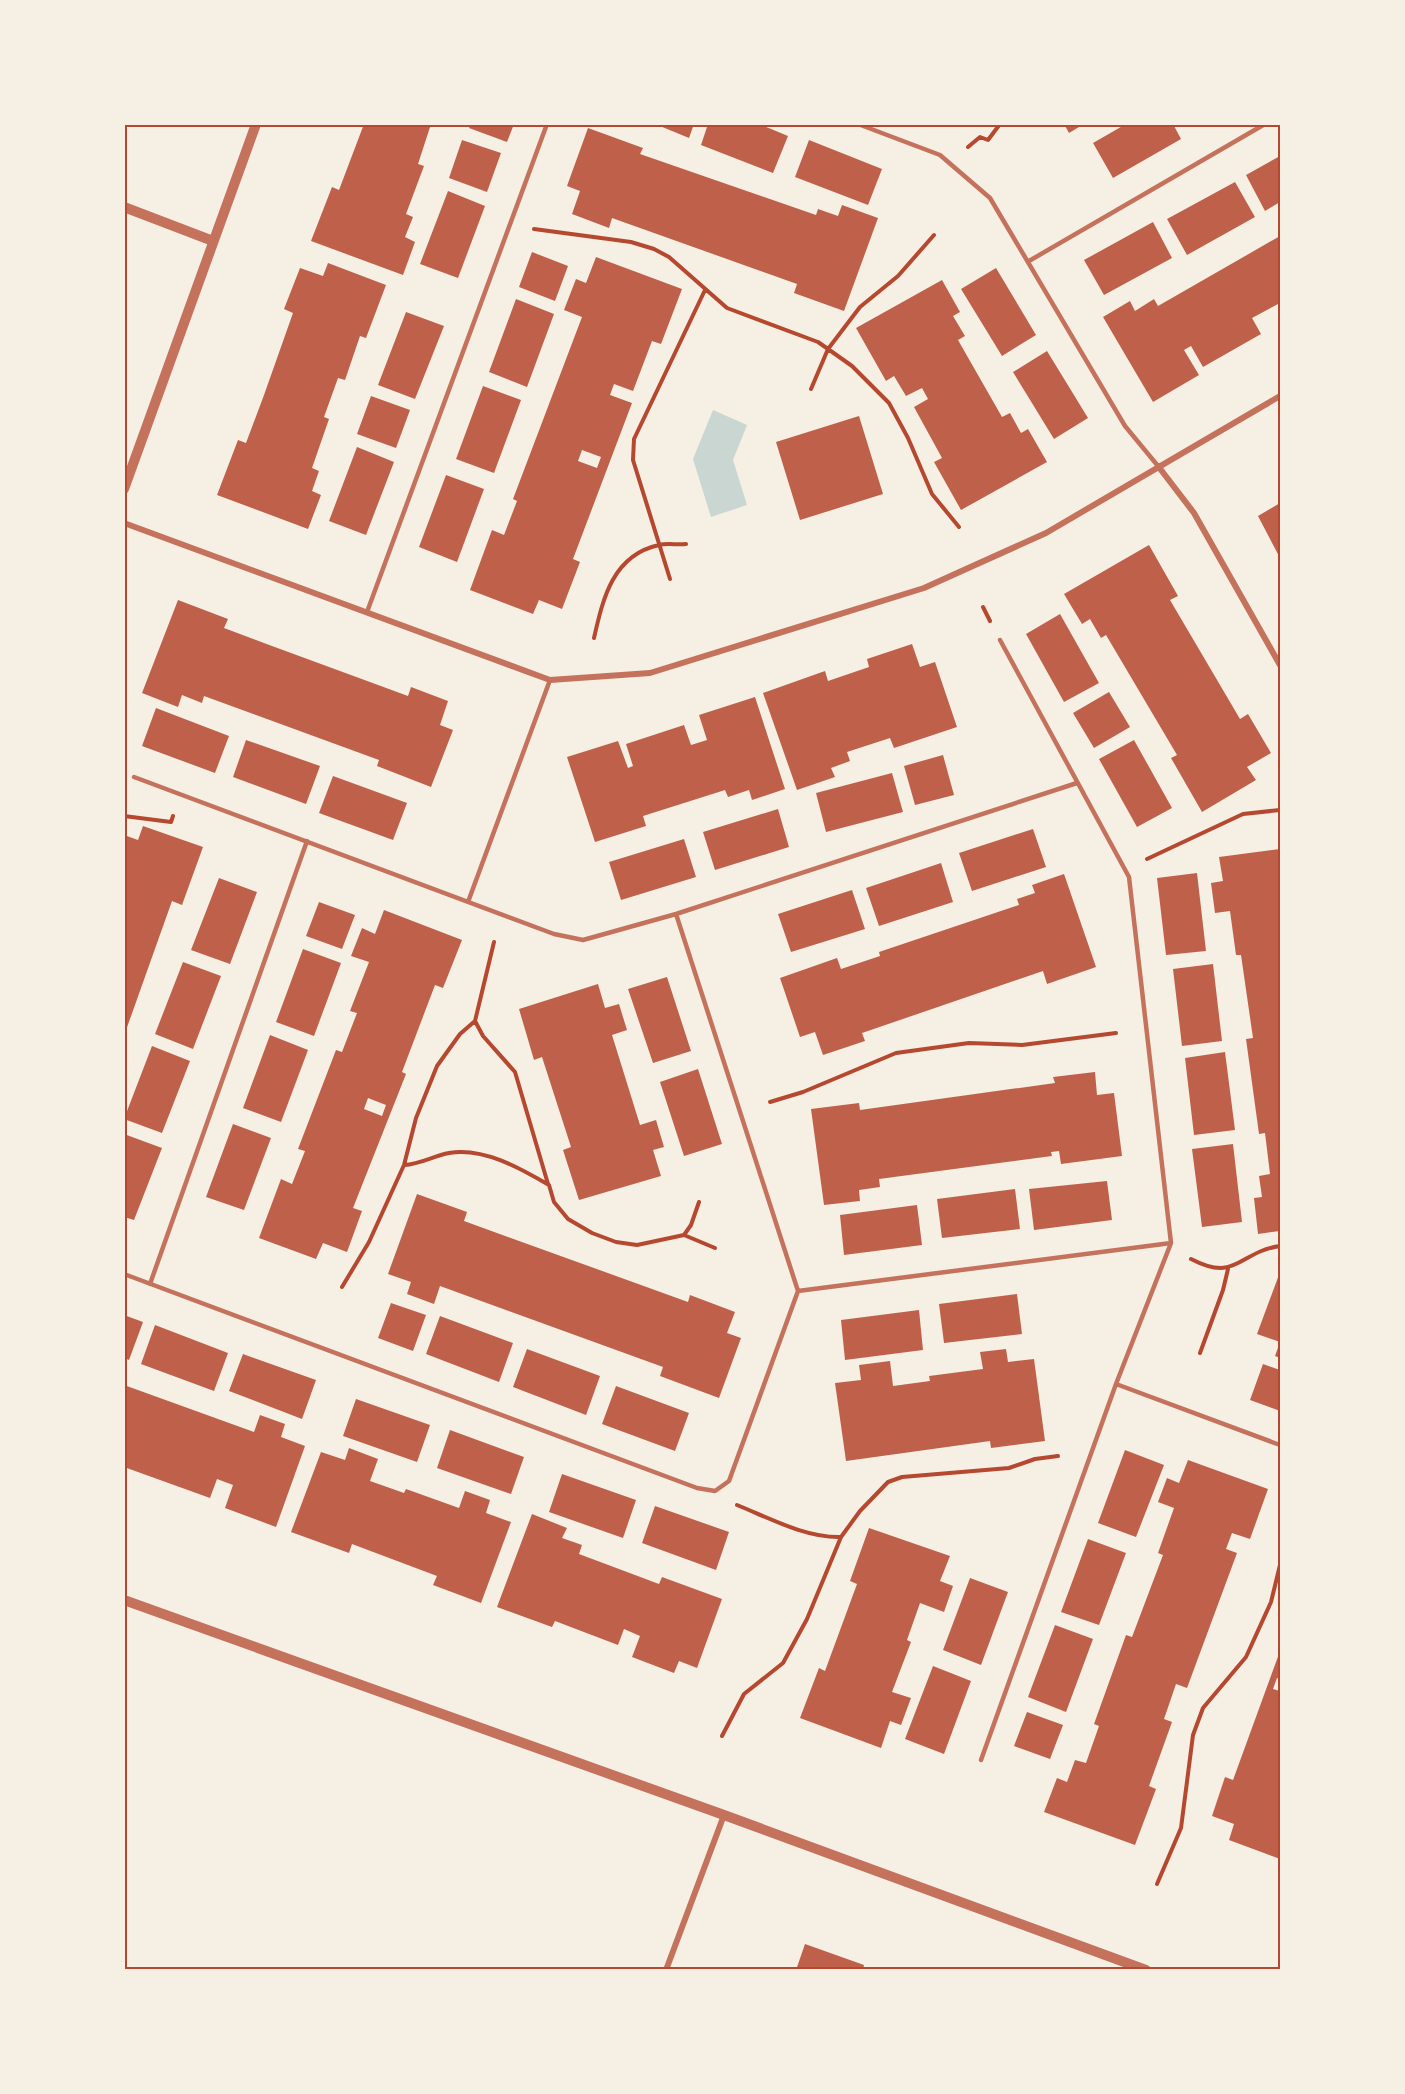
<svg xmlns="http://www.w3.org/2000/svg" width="1405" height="2094" viewBox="0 0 1405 2094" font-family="Montserrat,sans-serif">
	<rect width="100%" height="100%" fill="#f6efe4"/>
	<path fill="#c9d6d2" d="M 713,410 L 747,425 L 733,460 L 747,505 L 711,517 L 693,459 Z"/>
	<path fill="#bf614a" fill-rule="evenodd" d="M 364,124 L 431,124 L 418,164 L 424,166 L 406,214 L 413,217 L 405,237 L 415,242 L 403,275 L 311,241 L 332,187 L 339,190 Z
		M 471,124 L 514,124 L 507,142 L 469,128 Z
		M 655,124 L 694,124 L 689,138 Z
		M 708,124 L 759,124 L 788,136 L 773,173 L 701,145 Z
		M 1064,124 L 1084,124 L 1069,133 Z
		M 1126,124 L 1173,124 L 1181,139 L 1113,178 L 1093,143 Z
		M 588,128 L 643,148 L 640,154 L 816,215 L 818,209 L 838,216 L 842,205 L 878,218 L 844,311 L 794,293 L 797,284 L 612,218 L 609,228 L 572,214 L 580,191 L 567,186 Z
		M 462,140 L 501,153 L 487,192 L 449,178 Z
		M 809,140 L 882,169 L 868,205 L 795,177 Z
		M 1280,156 L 1280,202 L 1265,211 L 1246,175 Z
		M 1235,182 L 1255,217 L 1187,255 L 1167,219 Z
		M 448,191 L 485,206 L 458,278 L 420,264 Z
		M 1153,222 L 1172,258 L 1104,295 L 1084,260 Z
		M 1280,236 L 1280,309 L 1278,304 L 1252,318 L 1261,334 L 1203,367 L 1191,346 L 1184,350 L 1199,375 L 1153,402 L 1103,317 L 1130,301 L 1135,311 L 1154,299 L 1158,306 Z
		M 532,252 L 568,266 L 555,301 L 519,287 Z
		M 596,257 L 682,289 L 661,344 L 652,341 L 633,391 L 614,384 L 610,395 L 632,403 L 573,559 L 580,562 L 562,609 L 539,600 L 533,614 L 470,590 L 492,530 L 504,535 L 517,501 L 513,499 L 582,317 L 564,310 L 576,279 L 586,283 ZM 582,450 L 601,457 L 597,468 L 578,461 Z
		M 328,263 L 386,285 L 366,338 L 360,336 L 345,380 L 338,378 L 324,417 L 329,419 L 312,468 L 319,471 L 312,491 L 321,495 L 308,529 L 217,495 L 238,440 L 246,443 L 264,395 L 293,313 L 284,309 L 300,268 L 323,276 Z
		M 996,268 L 1036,335 L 1002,356 L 961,289 Z
		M 942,280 L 960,312 L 953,316 L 965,336 L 958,340 L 1002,417 L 1010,413 L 1021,433 L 1028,429 L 1047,462 L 961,510 L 934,462 L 942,458 L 914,407 L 928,399 L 922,388 L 906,396 L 894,376 L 886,381 L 856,328 Z
		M 516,299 L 554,314 L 527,387 L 489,372 Z
		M 406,312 L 444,326 L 415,399 L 378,385 Z
		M 1047,351 L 1088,418 L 1054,439 L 1013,372 Z
		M 483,386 L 521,400 L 494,473 L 456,459 Z
		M 371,396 L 410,410 L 396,448 L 357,434 Z
		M 859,416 L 883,494 L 800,520 L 776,442 Z
		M 357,447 L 394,462 L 366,535 L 329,521 Z
		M 446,475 L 484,489 L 457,562 L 419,547 Z
		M 1280,503 L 1280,558 L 1258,516 Z
		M 1149,545 L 1178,596 L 1170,600 L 1240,719 L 1248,714 L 1271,753 L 1247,767 L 1256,780 L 1202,812 L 1171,758 L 1177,755 L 1106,635 L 1101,638 L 1090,619 L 1082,624 L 1064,594 Z
		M 178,600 L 228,619 L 224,628 L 272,646 L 408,696 L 411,687 L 448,701 L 440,725 L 453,730 L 431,787 L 377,766 L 379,760 L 204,696 L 202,703 L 182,695 L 178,707 L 142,693 Z
		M 1060,614 L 1099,683 L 1064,702 L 1026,634 Z
		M 912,644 L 920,667 L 935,662 L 957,727 L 894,748 L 890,738 L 847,752 L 850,761 L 831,768 L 835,777 L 797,790 L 763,693 L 825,671 L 828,681 L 869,667 L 867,659 Z
		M 1109,692 L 1130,727 L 1094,748 L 1073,713 Z
		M 755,697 L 785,789 L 752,800 L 749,790 L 728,797 L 725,790 L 643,816 L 646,826 L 595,842 L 567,757 L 618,741 L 628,768 L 633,766 L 626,744 L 684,725 L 691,745 L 707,740 L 699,715 Z
		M 156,708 L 229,736 L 215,773 L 142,746 Z
		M 246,740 L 320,766 L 306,804 L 233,777 Z
		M 1134,740 L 1172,808 L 1137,827 L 1099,759 Z
		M 943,755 L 954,795 L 915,805 L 904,766 Z
		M 892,773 L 903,812 L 826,832 L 816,793 Z
		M 333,776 L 407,803 L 393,840 L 319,813 Z
		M 778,809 L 789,847 L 715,870 L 703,832 Z
		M 143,826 L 203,847 L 182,905 L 172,901 L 125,1033 L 124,835 L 138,840 Z
		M 1033,829 L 1046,867 L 972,891 L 959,853 Z
		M 684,839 L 696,877 L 621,900 L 609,862 Z
		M 1280,849 L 1280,1231 L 1258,1234 L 1254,1198 L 1262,1197 L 1259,1176 L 1270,1174 L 1265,1133 L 1259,1134 L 1246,1039 L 1253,1038 L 1241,955 L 1236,955 L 1230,911 L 1215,913 L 1211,883 L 1223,881 L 1219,857 Z
		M 941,863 L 953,902 L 879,926 L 866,888 Z
		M 1197,873 L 1206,951 L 1166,955 L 1157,878 Z
		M 1064,874 L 1096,967 L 1047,984 L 1043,971 L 862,1033 L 865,1041 L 823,1055 L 815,1032 L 800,1037 L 780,978 L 837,958 L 841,969 L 880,956 L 879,952 L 1019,905 L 1017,899 L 1035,893 L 1032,885 Z
		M 219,878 L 257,892 L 230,964 L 191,950 Z
		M 852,890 L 865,929 L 791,952 L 778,914 Z
		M 319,902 L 355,915 L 342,949 L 306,936 Z
		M 384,910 L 462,940 L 443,988 L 435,985 L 402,1072 L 406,1074 L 353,1208 L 362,1211 L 347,1252 L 323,1243 L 316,1259 L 259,1238 L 281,1179 L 292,1184 L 305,1151 L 298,1149 L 336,1050 L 342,1052 L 357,1013 L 350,1011 L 369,962 L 351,956 L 362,928 L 375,934 ZM 368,1098 L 386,1105 L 382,1116 L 364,1109 Z
		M 303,949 L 341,963 L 314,1036 L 276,1022 Z
		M 183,962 L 221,976 L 193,1049 L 155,1034 Z
		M 1213,964 L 1222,1041 L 1182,1046 L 1173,969 Z
		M 667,977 L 691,1051 L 653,1063 L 628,989 Z
		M 598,984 L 605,1008 L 619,1004 L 627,1030 L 612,1035 L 640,1125 L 656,1120 L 664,1147 L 653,1150 L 661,1176 L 579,1200 L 563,1150 L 571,1147 L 542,1057 L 534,1060 L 519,1009 Z
		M 270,1035 L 308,1050 L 281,1122 L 243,1108 Z
		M 152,1046 L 190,1061 L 162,1133 L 124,1119 Z
		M 1225,1052 L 1235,1130 L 1194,1135 L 1185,1058 Z
		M 698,1069 L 722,1144 L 684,1156 L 660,1082 Z
		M 1095,1072 L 1097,1095 L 1114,1093 L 1122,1156 L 1061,1164 L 1059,1151 L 1051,1152 L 1052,1156 L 879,1179 L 880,1187 L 859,1190 L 860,1201 L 824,1205 L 811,1109 L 859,1103 L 860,1110 L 1055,1083 L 1053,1077 Z
		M 233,1124 L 271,1138 L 244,1210 L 206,1197 Z
		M 124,1134 L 162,1148 L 134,1220 L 124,1217 Z
		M 1233,1144 L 1242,1222 L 1202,1227 L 1192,1149 Z
		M 1107,1181 L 1112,1220 L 1034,1230 L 1029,1189 Z
		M 1015,1189 L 1020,1229 L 942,1238 L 937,1199 Z
		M 417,1194 L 467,1212 L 464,1221 L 688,1302 L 690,1295 L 735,1312 L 727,1333 L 741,1338 L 719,1398 L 660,1376 L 663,1367 L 440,1286 L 434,1304 L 407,1294 L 411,1282 L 388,1274 Z
		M 917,1205 L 922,1245 L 844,1255 L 840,1215 Z
		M 1280,1272 L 1280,1358 L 1275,1356 L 1280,1342 L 1257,1334 Z
		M 1017,1294 L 1022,1334 L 944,1343 L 939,1304 Z
		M 391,1303 L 426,1315 L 413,1351 L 378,1338 Z
		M 919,1310 L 923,1350 L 845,1360 L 841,1320 Z
		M 124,1315 L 143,1322 L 129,1360 L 124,1358 Z
		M 440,1316 L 513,1343 L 499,1382 L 426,1354 Z
		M 155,1325 L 228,1353 L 214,1391 L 141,1364 Z
		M 527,1349 L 600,1376 L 586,1415 L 513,1387 Z
		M 1006,1349 L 1008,1362 L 1034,1359 L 1045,1441 L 991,1448 L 990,1441 L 846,1461 L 835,1383 L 861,1380 L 859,1365 L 890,1361 L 893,1386 L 930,1381 L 929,1376 L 983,1369 L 980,1352 Z
		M 243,1354 L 316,1380 L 302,1419 L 229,1391 Z
		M 1263,1364 L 1280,1370 L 1280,1411 L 1250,1400 Z
		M 124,1385 L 254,1432 L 260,1415 L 285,1424 L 281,1437 L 305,1446 L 276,1527 L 225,1508 L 233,1485 L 217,1479 L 210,1498 L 124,1467 Z
		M 616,1386 L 689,1413 L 675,1451 L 602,1424 Z
		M 356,1399 L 430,1425 L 417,1462 L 343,1436 Z
		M 450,1430 L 524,1457 L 511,1494 L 437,1468 Z
		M 349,1448 L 378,1459 L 370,1481 L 404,1493 L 406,1489 L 459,1508 L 465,1491 L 490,1500 L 486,1513 L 511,1522 L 481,1603 L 433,1585 L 437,1576 L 352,1544 L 349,1553 L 291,1532 L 321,1452 L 345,1460 Z
		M 1125,1450 L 1164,1465 L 1136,1537 L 1098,1523 Z
		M 1188,1460 L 1268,1489 L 1250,1539 L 1232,1533 L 1226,1549 L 1237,1553 L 1187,1688 L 1176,1684 L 1164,1719 L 1172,1722 L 1149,1786 L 1156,1789 L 1135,1845 L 1044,1812 L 1057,1778 L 1067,1782 L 1075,1760 L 1086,1763 L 1099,1726 L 1094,1724 L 1126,1635 L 1132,1637 L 1163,1555 L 1158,1553 L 1174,1508 L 1158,1502 L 1167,1478 L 1179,1483 Z
		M 562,1474 L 636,1500 L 623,1538 L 549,1512 Z
		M 655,1506 L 729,1532 L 716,1570 L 642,1543 Z
		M 532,1514 L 567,1528 L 562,1538 L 582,1545 L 579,1554 L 659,1584 L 662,1577 L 722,1599 L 697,1668 L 679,1661 L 674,1673 L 632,1657 L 640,1636 L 624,1629 L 618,1645 L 555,1621 L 552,1627 L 497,1607 Z
		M 869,1528 L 950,1556 L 940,1581 L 953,1586 L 944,1612 L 920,1603 L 907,1640 L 911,1642 L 892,1692 L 911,1698 L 901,1725 L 890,1721 L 881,1748 L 800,1718 L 819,1668 L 825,1671 L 857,1584 L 850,1581 Z
		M 1088,1539 L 1126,1553 L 1099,1625 L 1061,1612 Z
		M 970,1578 L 1008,1592 L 981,1665 L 943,1650 Z
		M 1055,1625 L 1093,1639 L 1066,1712 L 1028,1697 Z
		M 1280,1651 L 1280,1679 L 1277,1678 L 1273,1689 L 1280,1691 L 1280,1859 L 1229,1840 L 1234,1824 L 1212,1816 L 1225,1777 L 1233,1780 Z
		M 933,1666 L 971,1681 L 944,1754 L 905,1739 Z
		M 1027,1712 L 1063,1725 L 1050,1759 L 1014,1746 Z
		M 805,1944 L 864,1965 L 863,1970 L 796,1970 Z"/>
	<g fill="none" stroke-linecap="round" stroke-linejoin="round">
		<path stroke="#b5482f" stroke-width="4" d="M 968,147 L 980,137 L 988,140 L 1000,124
			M 534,229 L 631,242 L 654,249 L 669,257 L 727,308 L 818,342 L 828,349 L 860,307 L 898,276 L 934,235
			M 811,389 L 828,349 L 852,366 L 889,403 L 908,438 L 932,494 L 959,527
			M 670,579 L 633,460 L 634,439 L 705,290
			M 983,607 L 990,621
			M 594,638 C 603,598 613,555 659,545 C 667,543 677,545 686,544
			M 124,816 L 171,822 L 173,816
			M 1147,859 L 1243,814 L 1280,810
			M 475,1021 L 483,1036 L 515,1072 L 548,1184
			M 770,1102 L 803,1092 L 896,1053 L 969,1043 L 1022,1045 L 1116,1033
			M 404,1165 C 421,1164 433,1156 449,1153 C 483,1147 520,1168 549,1185 L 554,1202 L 568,1219 L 592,1233 L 616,1242 L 637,1245 L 684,1235 L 715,1248
			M 684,1235 L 691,1225 L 699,1202
			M 1191,1259 C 1237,1283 1238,1252 1280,1246
			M 342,1287 L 369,1242 L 404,1165 L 416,1118 L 437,1066 L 460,1034 L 475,1021 L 494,942
			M 1200,1353 L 1223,1290 L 1228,1269
			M 737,1505 C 769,1518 806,1538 841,1537
			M 722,1736 L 744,1694 L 783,1663 L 807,1619 L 841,1537 L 860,1511 L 888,1482 L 902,1477 L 1009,1468 L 1035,1459 L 1058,1456
			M 1157,1884 L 1181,1828 L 1193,1735 L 1203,1708 L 1246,1657 L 1271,1602 L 1280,1565"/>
		<path stroke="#c5725c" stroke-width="4.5" d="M 858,124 L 940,155 L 990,198 L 1125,426 L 1158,466
			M 1029,261 L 1265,124
			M 367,612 L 547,124
			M 134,777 L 554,934 L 583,940 L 676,914 L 1077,783
			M 468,902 L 550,680
			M 124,1274 L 697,1488 L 715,1491 L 729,1481 L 798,1291 L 676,914
			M 150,1284 L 307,841
			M 798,1291 L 1171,1243
			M 1116,1384 L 1280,1445
			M 981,1760 L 1116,1384 L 1171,1243 L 1129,877 L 1000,640"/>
		<path stroke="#c5725c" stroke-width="6" d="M 1158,466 L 1194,513 L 1280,665
			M 124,523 L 550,680 L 650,673 L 924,588 L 1046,533 L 1280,396
			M 666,1970 L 724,1815"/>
		<path stroke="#c5725c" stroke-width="10" d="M 124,207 L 213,241
			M 124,489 L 256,124
			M 124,1600 L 724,1815 L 1146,1970"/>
	</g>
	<rect width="1405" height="2094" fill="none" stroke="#f6efe4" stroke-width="252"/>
	<rect x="126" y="126" width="1153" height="1842" fill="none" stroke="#b5482f" stroke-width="2"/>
</svg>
